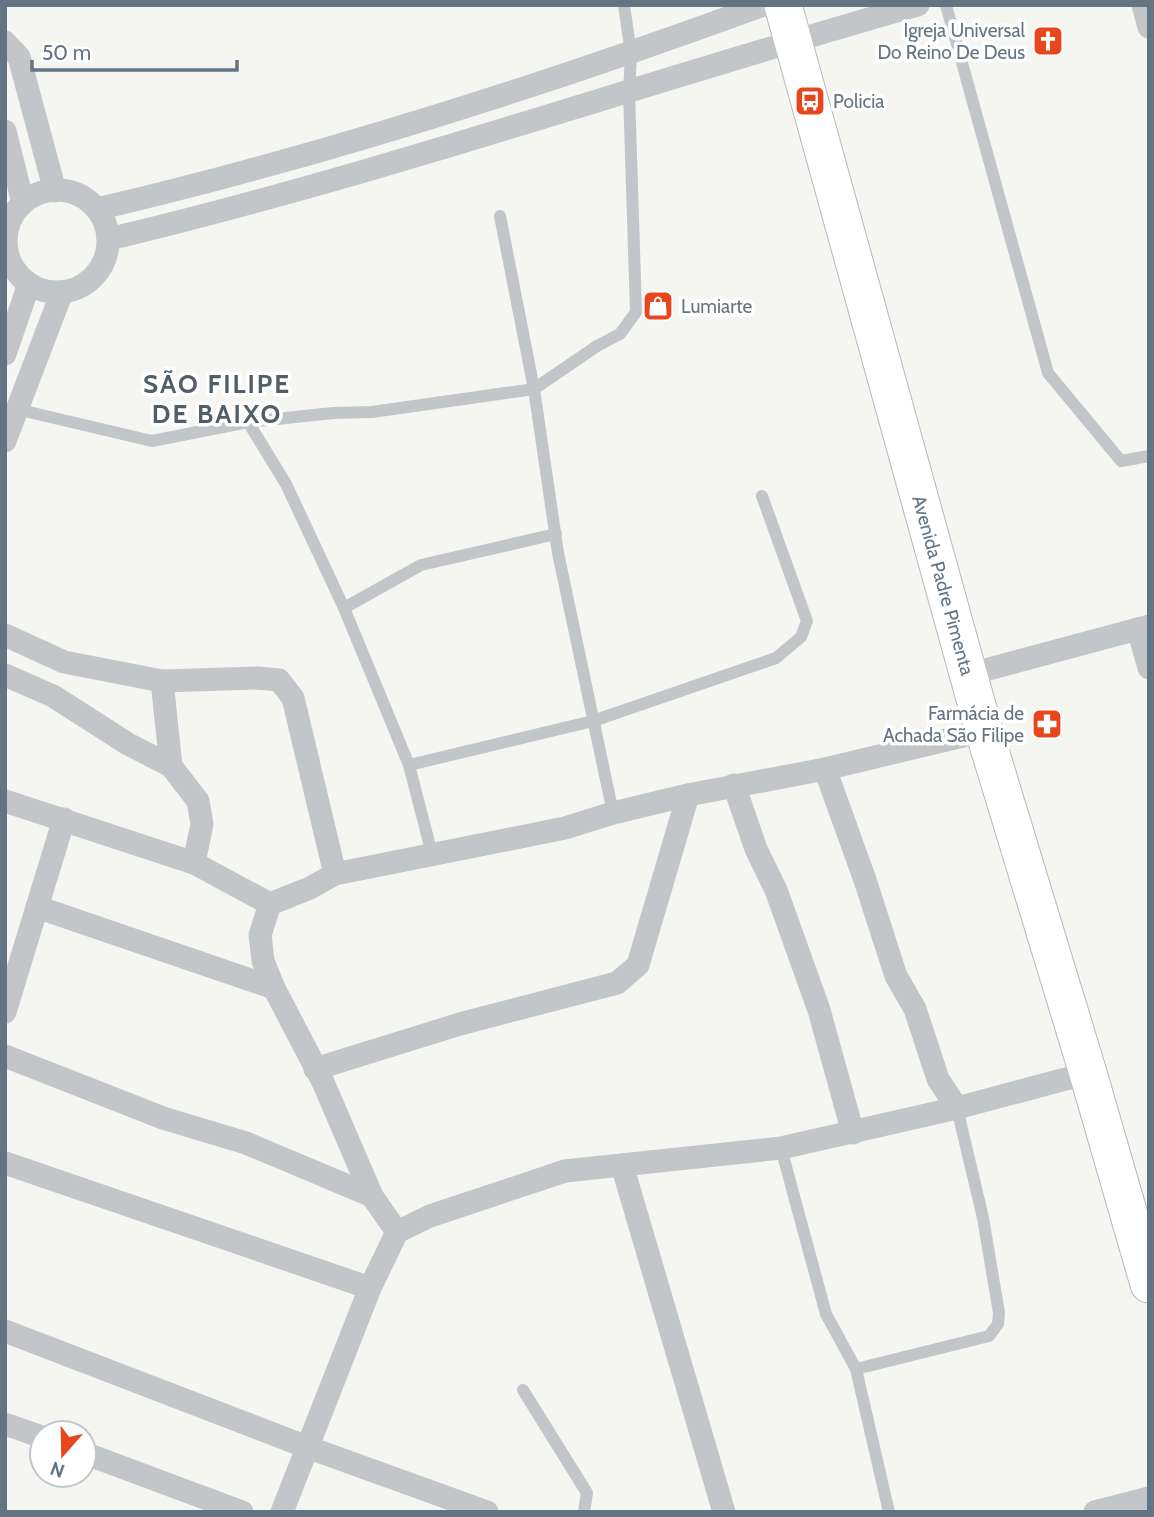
<svg xmlns="http://www.w3.org/2000/svg" width="1154" height="1517" font-family="Cabin,sans-serif">
  <style>
    .lines { fill: none; stroke-linecap: round; stroke-linejoin: round }
    .primary-casing { stroke: #b5b9bd; stroke-width: 39 }
    .lane { stroke: #c2c6c9; stroke-width: 12 }
    .street { stroke: #c2c6c9; stroke-width: 23 }
    .primary { stroke: #fff; stroke-width: 37 }
    .labels { text-anchor: middle; dominant-baseline: central; stroke-width: 7; stroke-linejoin: round; paint-order: stroke }
    .poi-label { font-size: 19px; fill: #637583; stroke: #fff; text-anchor: end }
    .street-label { font-size: 19px; fill: #637583; stroke: #fff }
    .district-label { font-size: 26px; font-weight: bold; letter-spacing: 2px; fill: #515e68; stroke: #fff }
  </style>
  <rect width="100%" height="100%" fill="#f5f5f1"/>
  <g class="lines">
    <g class="primary-casing">
      <g id="primary">
        <path id="s1" d="M783 5 984 731 1088 1073 1149 1284"/>
      </g>
    </g>
    <g class="lane">
      <path d="M946 5 1048 373 1121 461 1149 456"/>
      <path d="M16 409 152 441 248 422 333 413 372 412 534 389 500 216"/>
      <path d="M248 422 286 484 344 608 409 765 432 854"/>
      <path d="M344 608 421 565 556 534"/>
      <path d="M409 765 593 721 776 658 801 637 807 621 762 496"/>
      <path d="M613 813 558 553 534 389 597 346 620 334 636 312 629 92 631 54 624 5"/>
      <path d="M781 1148 826 1314 856 1369"/>
      <path d="M523 1390 587 1493 584 1512"/>
      <path d="M889 1512 856 1369 989 1336 998 1324 999 1313 983 1218 957 1108"/>
    </g>
    <g class="street">
      <path d="M1143 5 1149 27"/>
      <path d="M5 42 19 57 55 191"/>
      <path d="M5 131 23 203"/>
      <circle cx="57" cy="241" r="51"/>
      <path d="M97 209C323 156 545 85 763 5"/>
      <path d="M109 239C382 174 648 81 918 5"/>
      <path d="M5 354 29 284"/>
      <path d="M5 441 62 292"/>
      <path d="M1138 629 1149 668"/>
      <path d="M5 635 64 662 162 681 258 678 279 680 293 698 335 874"/>
      <path d="M970 674 1149 626"/>
      <path d="M5 675 53 696 128 744 171 766 198 801 202 824 194 863"/>
      <path d="M162 681 171 766"/>
      <path d="M825 769 865 880 896 976 915 1009 938 1079 957 1108"/>
      <path d="M734 785 756 849 776 890 819 1010 853 1133"/>
      <path d="M5 801 194 863 270 904"/>
      <path d="M37 907 274 988"/>
      <path d="M5 1012 64 819"/>
      <path d="M5 1056 163 1118 246 1143 372 1196"/>
      <path d="M315 1069 460 1024 617 983 638 965 688 795"/>
      <path d="M5 1163 370 1288"/>
      <path d="M622 1165 724 1512"/>
      <path d="M397 1232 372 1196 323 1082 274 988 263 961 260 935 270 904 310 888 335 874 565 828 613 813 688 795 825 769 984 731"/>
      <path d="M5 1331 307 1447 487 1512"/>
      <path d="M5 1424 42 1437"/>
      <path d="M84 1453 242 1512"/>
      <path d="M282 1512 370 1288 397 1232 430 1216 565 1171 781 1148 957 1108 1088 1073"/>
      <path d="M1095 1512 1149 1498"/>
    </g>
    <use href="#primary" class="primary"/>
  </g>
  <defs>
    <g id="church-square" transform="scale(1.575)"><rect x="-9" y="-9" width="18" height="18" rx="4" fill="#e8471e" stroke="#fff"/><path d="M-1.2-6h2.4v3.5h3.3v2.4h-3.3V6h-2.4V-.1h-3.3v-2.4h3.3Z" fill="#fff"/></g>
    <g id="bus-square" transform="scale(1.575)"><rect x="-9" y="-9" width="18" height="18" rx="4" fill="#e8471e" stroke="#fff"/><path d="M-5-6H5V4H4V6H2V4H-2V6H-4V4H-5ZM-3.5-4V0h7V-4ZM-3.5 1.2v1.5H-2V1.2ZM2 1.2v1.5H3.5V1.2Z" fill="#fff"/></g>
    <g id="shop-square" transform="scale(1.575)"><rect x="-9" y="-9" width="18" height="18" rx="4" fill="#e8471e" stroke="#fff"/><path d="M-5-2.5h2.3a2.7 3.5 0 0 1 5.4 0H5L5.5 6h-11ZM-1.5-2.5h3a1.5 2.3 0 0 0-3 0Z" fill="#fff"/></g>
    <g id="pharmacy-square" transform="scale(1.575)"><rect x="-9" y="-9" width="18" height="18" rx="4" fill="#e8471e" stroke="#fff"/><path d="M-2-6h4v4h4v4h-4v4h-4v-4h-4v-4h4Z" fill="#fff"/></g>
  </defs>
  <g fill-rule="evenodd">
    <use href="#church-square" x="1048" y="41"/>
    <use href="#bus-square" x="810" y="101"/>
    <use href="#shop-square" x="658" y="306"/>
    <use href="#pharmacy-square" x="1047" y="724"/>
  </g>
  <g class="labels">
    <g class="poi-label">
      <text x="1025" y="30">Igreja Universal<tspan x="1025" dy="22">Do Reino De Deus</tspan></text>
      <text x="833" y="101" text-anchor="start">Policia</text>
      <text x="681" y="306" text-anchor="start">Lumiarte</text>
      <text x="1024" y="713">Farmácia de<tspan x="1024" dy="22">Achada São Filipe</tspan></text>
    </g>
    <g class="street-label">
      <text stroke="none"><textPath href="#s1" startOffset="602">Avenida Padre Pimenta</textPath></text>
    </g>
    <g class="district-label">
      <text x="217" y="384">SÃO FILIPE<tspan x="217" dy="30">DE BAIXO</tspan></text>
    </g>
  </g>
  <rect width="1154" height="1517" fill="none" stroke="#637583" stroke-width="14"/>
  <g transform="translate(63 1454) rotate(200)"><circle r="33" fill="#ffffff" stroke="#c1c8cd" stroke-width="2"/>
  <path d="M0-5L12 26L0 18L-12 26Z" fill="#e8471e"/>
  <text y="-10" font-size="19" font-weight="bold" text-anchor="middle" fill="#637583">N</text>
  </g>
  <path d="M32 60v10h205v-10" fill="none" stroke="#637583" stroke-width="3.5"/>
  <text x="42" y="60" font-size="21" fill="#637583" stroke="#ffffff" stroke-width="5" paint-order="stroke">50 m</text>
</svg>
